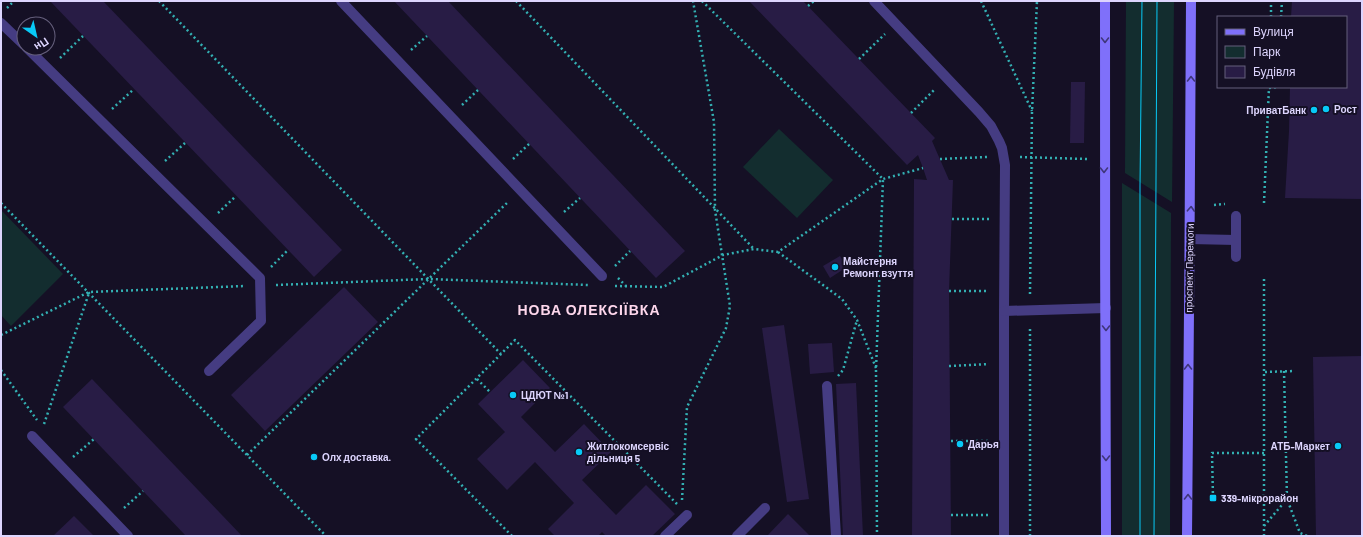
<svg xmlns="http://www.w3.org/2000/svg" width="1363" height="537" font-family="Barlow,sans-serif">
  <style>
    .green { fill: #132d2f }
    .building { fill: #281c45 }
    .lines { fill: none; stroke-linecap: round; stroke-linejoin: round }
    .path { stroke: #33b0b3; stroke-width: 2.5; stroke-dasharray: 2 3; stroke-linecap: butt }
    .service { stroke: #453c82; stroke-width: 10 }
    .secondary { stroke: #7f70fa; stroke-width: 10 }
    .tram { stroke: #08caf7; stroke-width: 1 }
    .oneway { stroke: #3f367a }
    .poi-dot { fill: #08caf7; stroke: #151025; stroke-width: 1.5 }
    .labels { text-anchor: middle; dominant-baseline: central; stroke-width: 4; stroke-linejoin: round; paint-order: stroke }
    .poi-label { font-size: 10px; font-weight: bold; fill: #ddd5fe; stroke: #151025; text-anchor: start }
    .street-label { font-size: 10px; fill: #ddd5fe; stroke: #151025 }
    .district-label { font-size: 14px; font-weight: bold; letter-spacing: 1px; fill: #fed7ec; stroke: #151025 }
  </style>
  <rect width="100%" height="100%" fill="#151025"/>
  <g class="green">
    <path d="M1126 1H1174L1172 202 1125 173Z"/>
    <path d="M779 129 833 180 797 218 743 167Z"/>
    <path d="M1122 183 1171 213 1170 536H1122Z"/>
    <path d="M1 210 63 274 11 326 1 315Z"/>
  </g>
  <g class="building">
    <path d="M50 1H103L342 250 314 277Z"/>
    <path d="M394 1H448L685 251 656 278Z"/>
    <path d="M749 1H803L935 138 932 141 949 180H953L949 291 951 536H912L914 179 927 180 923 168 918 155 907 165Z"/>
    <path d="M1292 1H1362V199L1285 198 1289 131 1290 87H1346V17H1291Z"/>
    <path d="M1071 82H1085L1084 143H1070Z"/>
    <path d="M840 256 847 267 830 278 823 266Z"/>
    <path d="M344 287 378 322 265 431 231 395Z"/>
    <path d="M784 325 809 499 787 502 762 328Z"/>
    <path d="M832 343 834 372 810 374 808 344Z"/>
    <path d="M1362 356V536H1316L1313 357Z"/>
    <path d="M523 360 550 388 521 417 555 452 584 424 611 452 582 480 616 515 646 485 675 514 652 536H606L602 532 598 536H555L548 529 574 503 535 462 507 490 477 459 505 432 478 404Z"/>
    <path d="M92 379 242 536H186L63 407Z"/>
    <path d="M856 383 863 536H843L836 384Z"/>
    <path d="M788 514 810 536H767Z"/>
    <path d="M74 516 93 535 92 536H53Z"/>
  </g>
  <g class="lines">
    <g class="path">
      <path d="M159 1 501 354"/>
      <path d="M516 1 754 249"/>
      <path d="M702 1 883 179 876 370 877 536"/>
      <path d="M981 1 1032 111"/>
      <path d="M808 6 814 1"/>
      <path d="M7 8 14 1"/>
      <path d="M1271 17V1"/>
      <path d="M1281 17 1282 1"/>
      <path d="M411 50 427 36"/>
      <path d="M60 58 83 36"/>
      <path d="M859 59 885 34"/>
      <path d="M1269 88 1278 87"/>
      <path d="M462 105 478 90"/>
      <path d="M112 109 134 89"/>
      <path d="M911 113 935 89"/>
      <path d="M1020 157 1087 159"/>
      <path d="M513 159 529 144"/>
      <path d="M940 159 987 157"/>
      <path d="M165 161 185 143"/>
      <path d="M1 203 326 536"/>
      <path d="M1264 203 1269 87"/>
      <path d="M1214 205 1225 204"/>
      <path d="M564 212 580 198"/>
      <path d="M218 213 236 196"/>
      <path d="M952 219H989"/>
      <path d="M778 252 842 299 857 320 876 368"/>
      <path d="M615 266 630 251"/>
      <path d="M271 267 288 250"/>
      <path d="M618 278 626 286"/>
      <path d="M276 285 428 279 588 285"/>
      <path d="M615 286 663 287 723 255 754 249 778 252 883 179 923 168"/>
      <path d="M949 291H988"/>
      <path d="M1030 294 1032 112 1037 1"/>
      <path d="M1 335 89 292 245 286"/>
      <path d="M949 366 989 364"/>
      <path d="M1 370 37 420"/>
      <path d="M1284 371 1287 499 1300 533 1307 536"/>
      <path d="M1265 372 1295 371"/>
      <path d="M838 376 843 370 857 320"/>
      <path d="M477 379 490 392"/>
      <path d="M44 424 89 293"/>
      <path d="M951 441H988"/>
      <path d="M247 455 509 201"/>
      <path d="M73 457 94 439"/>
      <path d="M1213 498 1212 453H1264"/>
      <path d="M682 500 687 407 726 328 730 306 715 210 714 122 693 1"/>
      <path d="M124 508 143 491"/>
      <path d="M951 515H988"/>
      <path d="M1264 526 1287 499"/>
      <path d="M512 536 416 439 515 340 677 504"/>
      <path d="M1030 536V327"/>
      <path d="M1264 536V276"/>
    </g>
    <g class="service">
      <path d="M341 1 602 276"/>
      <path d="M874 1 979 112 991 126 999 141 1002 148 1005 165 1004 311V536"/>
      <path d="M1 23 24 45"/>
      <path d="M27 48 260 278 261 321 209 371"/>
      <path d="M1190 239 1236 240"/>
      <path d="M1236 257V216"/>
      <path d="M1004 311 1106 308"/>
      <path d="M827 386 836 536"/>
      <path d="M32 436 128 536"/>
      <path d="M665 536 687 515"/>
      <path d="M737 536 765 508"/>
    </g>
    <g class="secondary">
      <path d="M1105 1C1104 179 1106 358 1106 536"/>
      <path d="M1187 536C1188 358 1191 179 1191 1"/>
    </g>
    <g class="tram">
      <path d="M1140 536V186L1142 1"/>
      <path d="M1154 536 1157 1"/>
    </g>
  </g>
  <defs><path id="oneway-chevron" d="M-2-3.5L2.5 0L-2 3.5" fill="none" stroke-width="1.6" stroke-linecap="round" stroke-linejoin="round"/></defs>
  <g class="oneway">
    <use href="#oneway-chevron" transform="translate(1105 40) rotate(90)"/>
    <use href="#oneway-chevron" transform="translate(1191 79) rotate(-90)"/>
    <use href="#oneway-chevron" transform="translate(1104 170) rotate(90)"/>
    <use href="#oneway-chevron" transform="translate(1191 209) rotate(-87)"/>
    <use href="#oneway-chevron" transform="translate(1106 328) rotate(90)"/>
    <use href="#oneway-chevron" transform="translate(1188 367) rotate(-90)"/>
    <use href="#oneway-chevron" transform="translate(1106 458) rotate(90)"/>
    <use href="#oneway-chevron" transform="translate(1188 497) rotate(-90)"/>
  </g>
  <g class="poi-dot">
    <circle cx="1326" cy="109" r="4"/>
    <circle cx="1314" cy="110" r="4"/>
    <circle cx="835" cy="267" r="4"/>
    <circle cx="513" cy="395" r="4"/>
    <circle cx="960" cy="444" r="4"/>
    <circle cx="1338" cy="446" r="4"/>
    <circle cx="579" cy="452" r="4"/>
    <circle cx="314" cy="457" r="4"/>
    <rect x="1209" y="494" width="8" height="8" rx="2"/>
  </g>
  <g class="labels">
    <g class="poi-label">
      <text x="1334" y="109">Рост</text>
      <text x="1306" y="110" text-anchor="end">ПриватБанк</text>
      <text x="843" y="261">Майстерня<tspan x="843" dy="12">Ремонт взуття</tspan></text>
      <text x="521" y="395">ЦДЮТ №1</text>
      <text x="968" y="444">Дарья</text>
      <text x="587" y="446">Житлокомсервіс<tspan x="587" dy="12">дільниця 5</tspan></text>
      <text x="1330" y="446" text-anchor="end">АТБ-Маркет</text>
      <text x="322" y="457">Олх доставка.</text>
      <text x="1221" y="498">339-мiкрорайон</text>
    </g>
    <g class="street-label">
      <text transform="translate(1189 268) rotate(-89)">проспект Перемоги</text>
    </g>
    <g class="district-label">
      <text x="589" y="309">НОВА ОЛЕКСІЇВКА</text>
    </g>
  </g>
  <rect width="1363" height="537" fill="none" stroke="#ddd5fe" stroke-width="4"/>
  <rect x="1217" y="16" width="130" height="72" fill="#151025" stroke="#655f7c"/>
  <rect x="1225" y="29" width="20" height="6" fill="#7f70fa" stroke="#655f7c"/>
  <text x="1253" y="36" font-size="12" fill="#ddd5fe">Вулиця</text>
  <rect x="1225" y="46" width="20" height="12" fill="#132d2f" stroke="#655f7c"/>
  <text x="1253" y="56" font-size="12" fill="#ddd5fe">Парк</text>
  <rect x="1225" y="66" width="20" height="12" fill="#281c45" stroke="#655f7c"/>
  <text x="1253" y="76" font-size="12" fill="#ddd5fe">Будівля</text>
  <g transform="translate(36 36) rotate(146)"><circle r="19" fill="#151025" stroke="#655f7c"/>
  <path d="M0-3L7 15L0 10L-7 15Z" fill="#08caf7"/>
  <text y="-6" font-size="11" font-weight="bold" text-anchor="middle" fill="#ddd5fe">Пн</text>
  </g>
</svg>
